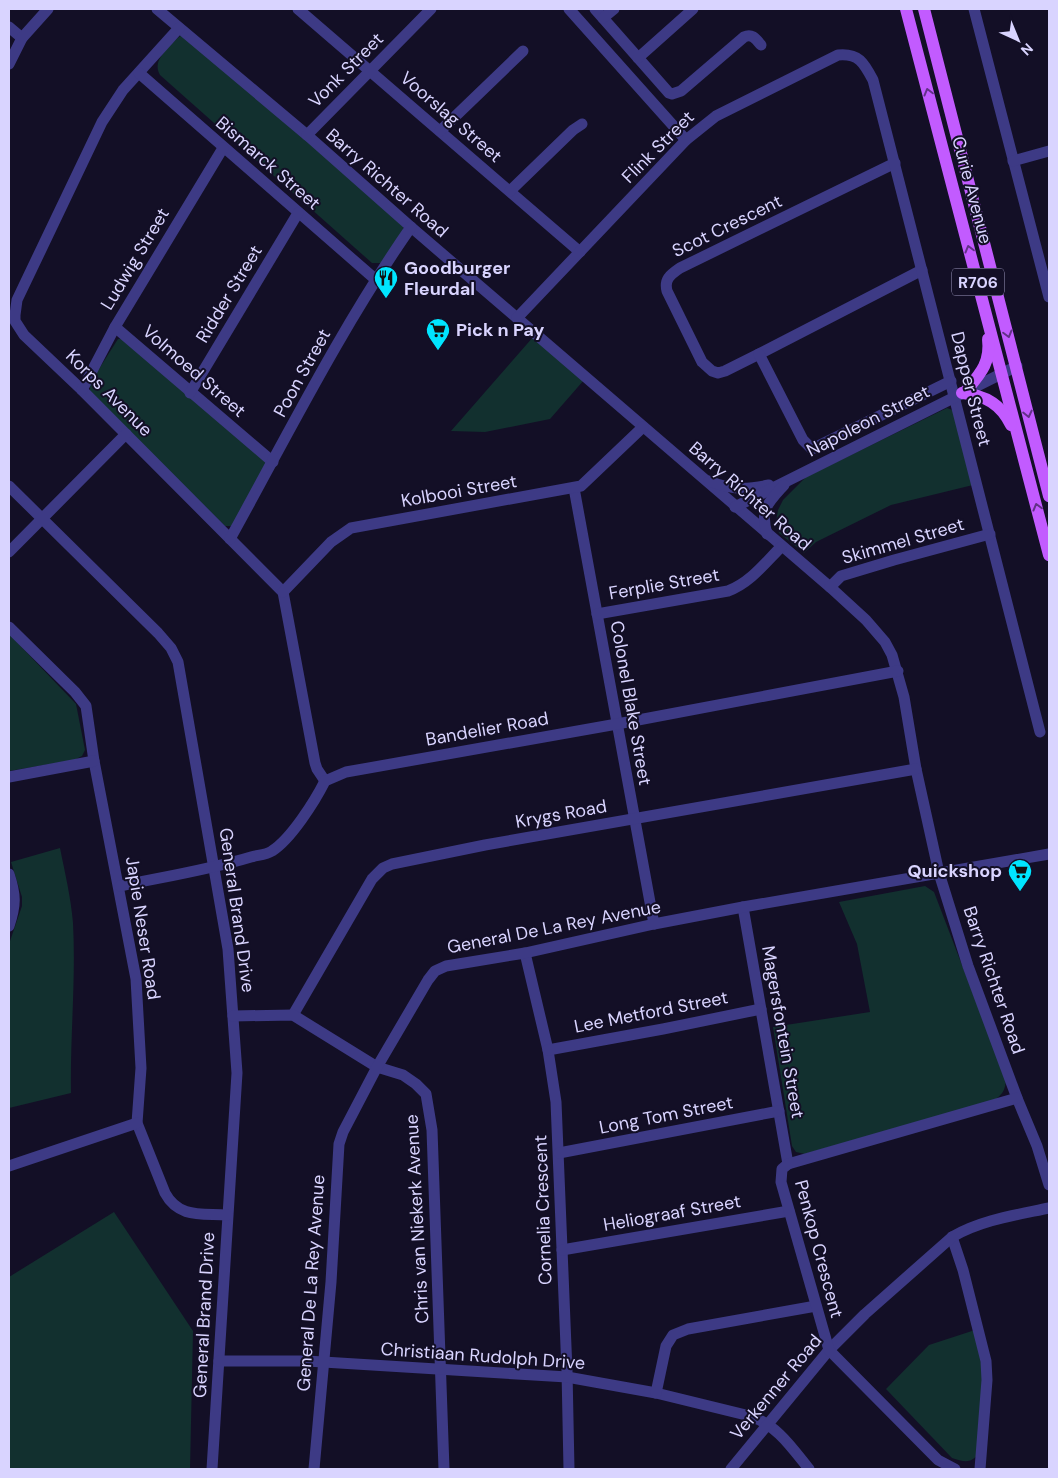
<svg xmlns="http://www.w3.org/2000/svg" width="1058" height="1478" font-family="'DM Sans',sans-serif">
  <style>
    .green { fill: #12302f }
    .lines { fill: none; stroke-linecap: round; stroke-linejoin: round }
    .minor { stroke: #3d3a85; stroke-width: 11 }
    .major { stroke: #c25bff; stroke-width: 12 }
    .oneway { stroke: #623188 }
    .labels { text-anchor: middle; dominant-baseline: central; stroke-width: 4; stroke-linejoin: round; paint-order: stroke }
    .shield { fill: #130f26; stroke: #9e99be; stroke-width: 1 }
    .shield-label { font-size: 16px; font-weight: bold; fill: #d9d4ff }
    .street-label { font-size: 18px; fill: #d9d4ff; stroke: #130f26 }
    .poi-label { font-size: 18px; font-weight: bold; fill: #d9d4ff; stroke: #130f26; text-anchor: start }
  </style>
  <rect width="100%" height="100%" fill="#130f26"/>
  <g class="green">
    <path d="M185 33 403 226V232L382 263H372L160 75C158 71 157 68 158 63 160 54 177 37 185 33Z"/>
    <path d="M534 336 584 380 550 419 485 432 451 431Z"/>
    <path d="M125 338 266 460V467L235 523 231 526H225L90 394V383L118 339Z"/>
    <path d="M947 408 955 411 973 485 891 505 816 542 804 553 779 533 776 521 778 510 783 500 806 477Z"/>
    <path d="M9 634 76 704 85 750 82 756 74 760 9 771Z"/>
    <path d="M60 848C65 873 71 898 73 923 76 980 70 1036 71 1093L9 1108V944L22 906V897L11 862Z"/>
    <path d="M925 886 934 892 1006 1080C1005 1091 1002 1095 993 1101L805 1154 796 1152 792 1146 773 1027 870 1012 857 944 839 902Z"/>
    <path d="M114 1212 193 1331 190 1469H9V1277Z"/>
    <path d="M975 1330 985 1367 979 1453C971 1464 964 1462 952 1458L886 1389 929 1345Z"/>
  </g>
  <g class="lines">
    <g class="minor">
      <path d="M157 9 307 135 411 227 830 587 866 620 885 642 892 655 904 697 916 769 939 873 968 966 1017 1098 1037 1146 1049 1185"/>
      <path d="M298 9 580 252"/>
      <path d="M569 9 686 140"/>
      <path d="M595 9 669 93 672 94 681 91 744 37C752 33 756 39 761 45"/>
      <path d="M974 9 1049 297"/>
      <path d="M603 18 614 9"/>
      <path d="M9 27 22 38"/>
      <path d="M179 28 123 90 102 122 17 300 15 315V321L24 335 82 390 283 592 315 763 317 769 325 781"/>
      <path d="M638 58 693 9"/>
      <path d="M9 64 22 38 48 9"/>
      <path d="M139 73 375 279"/>
      <path d="M440 131 523 51"/>
      <path d="M307 135 431 9"/>
      <path d="M1013 161 1049 151"/>
      <path d="M895 163 680 268C670 275 664 279 667 291L702 362 712 371 718 373 725 371 759 354 922 270"/>
      <path d="M510 191 573 130 582 124"/>
      <path d="M517 318 686 140 716 116 838 55C859 53 864 63 873 80L1040 732"/>
      <path d="M115 327 273 462"/>
      <path d="M759 354 803 440 812 449 951 381"/>
      <path d="M82 390 115 327 223 148"/>
      <path d="M190 393 298 213"/>
      <path d="M709 481C732 490 745 490 769 485"/>
      <path d="M9 486 158 633 171 648 178 662 228 949 237 1073 212 1469"/>
      <path d="M574 488 654 924"/>
      <path d="M735 507 1017 366"/>
      <path d="M767 534C760 509 767 504 784 485"/>
      <path d="M230 539C288 434 342 326 411 227"/>
      <path d="M9 552 126 434"/>
      <path d="M830 587 841 576 894 560 990 534"/>
      <path d="M283 592 331 542 351 528 581 486 643 427"/>
      <path d="M597 614 728 591C750 583 765 563 781 547"/>
      <path d="M9 627 75 692 86 706 94 761 136 979 141 1068 137 1123 165 1193C179 1219 203 1213 227 1215"/>
      <path d="M9 777 94 761"/>
      <path d="M9 874C16 895 16 905 9 926"/>
      <path d="M120 886C163 877 208 870 251 857 258 855 266 855 272 851 291 839 315 801 325 781L346 772 617 724 898 671"/>
      <path d="M743 907 788 1164"/>
      <path d="M525 953 548 1050 556 1102 567 1371 569 1469"/>
      <path d="M293 1015 372 879 383 868 392 864 485 845 916 769"/>
      <path d="M233 1016 293 1015 377 1067 403 1075 416 1084 426 1094 432 1130 444 1469"/>
      <path d="M548 1050 663 1029 761 1009"/>
      <path d="M559 1153 779 1111"/>
      <path d="M9 1166 137 1123"/>
      <path d="M952 1237 963 1270 986 1361 987 1380 980 1469"/>
      <path d="M562 1250 789 1211"/>
      <path d="M219 1361H307L567 1377 656 1393 750 1416C777 1425 792 1448 809 1469"/>
      <path d="M656 1393 666 1346 673 1335 688 1329 816 1306"/>
      <path d="M314 1469 331 1282 339 1144 343 1132 377 1067 428 980 435 971 446 966 525 953 654 924 743 907 1049 854"/>
      <path d="M731 1469 829 1350 865 1314 952 1237C981 1220 1016 1215 1049 1208"/>
      <path d="M955 1469 938 1460 829 1350 781 1182 782 1169 788 1164 1017 1098"/>
    </g>
    <g class="major">
      <path d="M906 9 1049 555"/>
      <path d="M924 9 1049 496"/>
      <path d="M965 392C980 374 991 363 988 339"/>
      <path d="M962 393C985 395 1001 404 1011 425"/>
    </g>
  </g>
  <defs><path id="oneway-chevron" d="M-2-3.5L2.5 0L-2 3.5" fill="none" stroke-width="1.6" stroke-linecap="round" stroke-linejoin="round" transform="scale(1.25)"/></defs>
  <g class="oneway">
    <use href="#oneway-chevron" transform="translate(928 92) rotate(-105)"/>
    <use href="#oneway-chevron" transform="translate(969 249) rotate(-105)"/>
    <use href="#oneway-chevron" transform="translate(1008 334) rotate(75)"/>
    <use href="#oneway-chevron" transform="translate(1028 414) rotate(77)"/>
    <use href="#oneway-chevron" transform="translate(1037 507) rotate(-105)"/>
  </g>
  <defs>
    <g id="restaurant-pin" transform="scale(1.25)"><path d="M0 17L-7.5 6A9.5 9.5 0 1 1 7.5 6Z" fill="#00e5ff" stroke="#130f26"/><path d="M-5-6h1v4h1v-4h1v4h1v-4h1v5L-1.5 .5V6h-2V.5L-5-1ZM5-6V6H3V1.5H1.5Q1.5-4 5-6Z" fill="#111"/></g>
    <g id="supermarket-pin" transform="scale(1.25)"><path d="M0 17L-7.5 6A9.5 9.5 0 1 1 7.5 6Z" fill="#00e5ff" stroke="#130f26"/><path d="M-6-5.5h2.5l.6 2H6L4.5 2H-2.5L-4.4-4H-6ZM-1.5 3.2a1.3 1.3 0 1 0 .1 0ZM3 3.2a1.3 1.3 0 1 0 .1 0Z" fill="#111"/></g>
  </defs>
  <g fill-rule="evenodd">
    <use href="#restaurant-pin" x="386" y="278"/>
    <use href="#supermarket-pin" x="438" y="330"/>
    <use href="#supermarket-pin" x="1020" y="871"/>
  </g>
  <g class="labels">
    <rect class="shield" x="952" y="268.5" width="52" height="27" rx="4"/>
    <g class="shield-label">
      <text x="978" y="282">R706</text>
    </g>
    <g class="street-label">
      <text transform="translate(346 70) rotate(-45)">Vonk Street</text>
      <text transform="translate(451 117) rotate(41)">Voorslag Street</text>
      <text transform="translate(658 147) rotate(-45)">Flink Street</text>
      <text transform="translate(268 163) rotate(41)">Bismarck Street</text>
      <text transform="translate(387 183) rotate(41)">Barry Richter Road</text>
      <text transform="translate(972 190) rotate(75)">Curie Avenue</text>
      <text transform="translate(727 226) rotate(-26)">Scot Crescent</text>
      <text transform="translate(135 259) rotate(-59)">Ludwig Street</text>
      <text transform="translate(229 294) rotate(-59)">Ridder Street</text>
      <text transform="translate(194 371) rotate(41)">Volmoed Street</text>
      <text transform="translate(302 373) rotate(-61)">Poon Street</text>
      <text transform="translate(971 389) rotate(76)">Dapper Street</text>
      <text transform="translate(109 393) rotate(45)">Korps Avenue</text>
      <text transform="translate(868 421) rotate(-27)">Napoleon Street</text>
      <text transform="translate(459 491) rotate(-10)">Kolbooi Street</text>
      <text transform="translate(750 496) rotate(41)">Barry Richter Road</text>
      <text transform="translate(903 541) rotate(-16)">Skimmel Street</text>
      <text transform="translate(664 584) rotate(-10)">Ferplie Street</text>
      <text transform="translate(631 703) rotate(80)">Colonel Blake Street</text>
      <text transform="translate(487 729) rotate(-10)">Bandelier Road</text>
      <text transform="translate(561 814) rotate(-10)">Krygs Road</text>
      <text transform="translate(237 910) rotate(82)">General Brand Drive</text>
      <text transform="translate(554 927) rotate(-11)">General De La Rey Avenue</text>
      <text transform="translate(143 928) rotate(81)">Japie Neser Road</text>
      <text transform="translate(994 980) rotate(71)">Barry Richter Road</text>
      <text transform="translate(651 1012) rotate(-11)">Lee Metford Street</text>
      <text transform="translate(783 1032) rotate(80)">Magersfontein Street</text>
      <text transform="translate(666 1115) rotate(-11)">Long Tom Street</text>
      <text transform="translate(543 1210) rotate(-92)">Cornelia Crescent</text>
      <text transform="translate(672 1213) rotate(-10)">Heliograaf Street</text>
      <text transform="translate(417 1219) rotate(-93)">Chris van Niekerk Avenue</text>
      <text transform="translate(819 1249) rotate(75)">Penkop Crescent</text>
      <text transform="translate(311 1283) rotate(-86)">General De La Rey Avenue</text>
      <text transform="translate(204 1315) rotate(-87)">General Brand Drive</text>
      <text transform="translate(483 1356) rotate(4)">Christiaan Rudolph Drive</text>
      <text transform="translate(776 1387) rotate(-50)">Verkenner Road</text>
    </g>
    <g class="poi-label">
      <text x="404" y="268">Goodburger<tspan x="404" dy="21">Fleurdal</tspan></text>
      <text x="456" y="330">Pick n Pay</text>
      <text x="1002" y="871" text-anchor="end">Quickshop</text>
    </g>
  </g>
  <rect width="1058" height="1478" fill="none" stroke="#d9d4ff" stroke-width="20"/>
  <g transform="translate(1018 40) rotate(136)" stroke="#130f26" stroke-width="4" paint-order="stroke">
  <path d="M0-4L9 19L0 12L-9 19Z" fill="#d9d4ff"/>
  <text y="-8" font-size="14" font-weight="bold" text-anchor="middle" fill="#d9d4ff">N</text>
  </g>
</svg>
